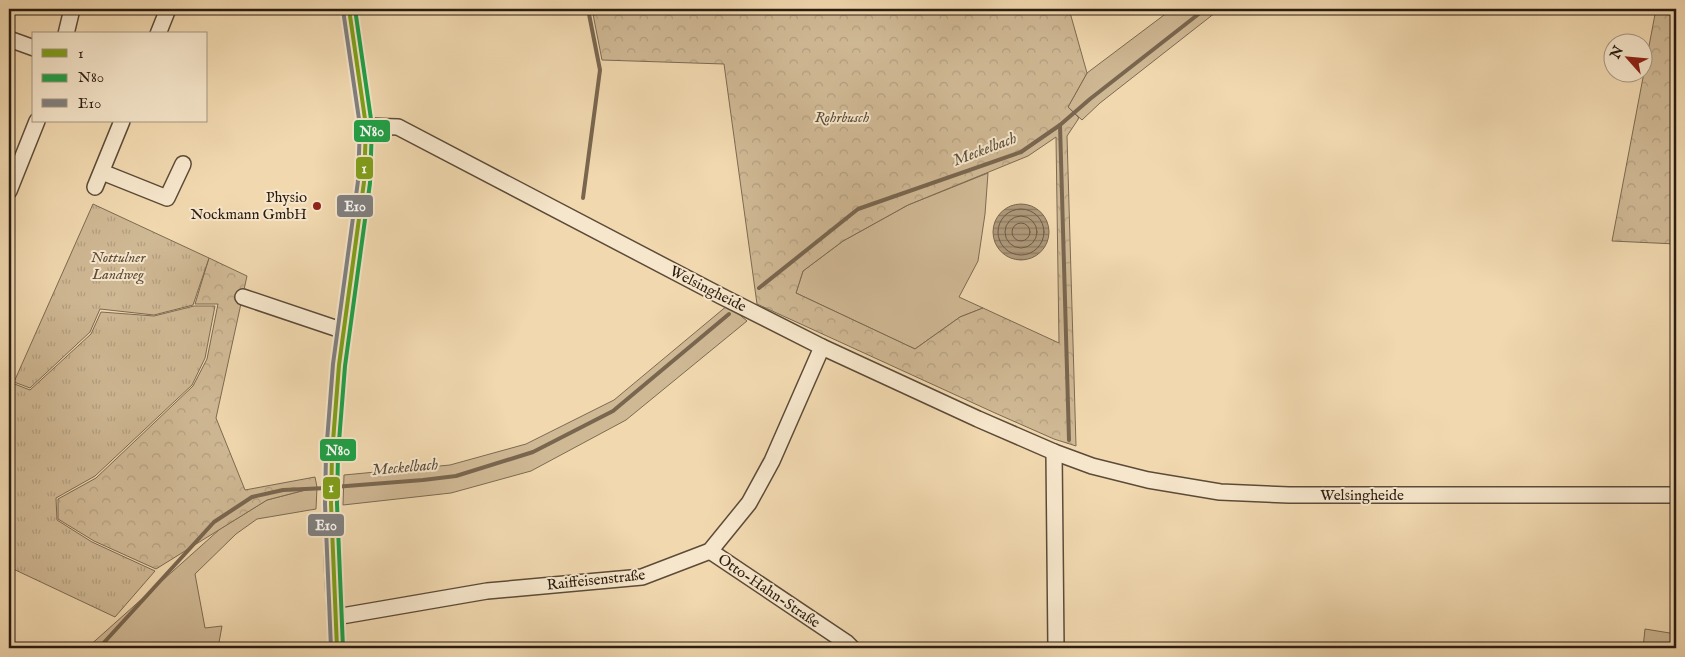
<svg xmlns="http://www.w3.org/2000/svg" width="1685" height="657" font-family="'IM FELL English',serif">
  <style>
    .green { fill: #cfb894; stroke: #7c6a52 }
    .forest { fill: url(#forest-crowns); stroke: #7c6a52; fill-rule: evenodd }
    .park { fill: url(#park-tufts); stroke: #7c6a52 }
    .water { fill: url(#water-rules); stroke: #79664f }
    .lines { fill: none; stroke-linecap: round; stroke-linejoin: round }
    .shore { stroke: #6c5a45; stroke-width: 1 }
    .stream { stroke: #79664f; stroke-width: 4 }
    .minor-casing { stroke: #5c4b38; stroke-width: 18 }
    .minor { stroke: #f6e6cb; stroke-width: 15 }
    .bus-1-casing { stroke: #f6e6cb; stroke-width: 8 }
    .bus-2-casing { stroke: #f6e6cb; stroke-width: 8 }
    .bus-3-casing { stroke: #f6e6cb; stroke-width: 8 }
    .bus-1 { stroke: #7f9f19; stroke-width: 4 }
    .bus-2 { stroke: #1ea146; stroke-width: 4 }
    .bus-3 { stroke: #808080; stroke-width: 4 }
    .poi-dot { fill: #8f2418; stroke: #f6e6cb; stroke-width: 2 }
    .labels { text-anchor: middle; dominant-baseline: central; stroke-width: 4; stroke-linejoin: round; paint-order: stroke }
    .park-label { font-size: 15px; font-style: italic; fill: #5c4b38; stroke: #f6e6cb }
    .poi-label { font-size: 15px; fill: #2a1c11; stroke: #f6e6cb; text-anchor: end }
    .street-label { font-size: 15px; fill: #2a1c11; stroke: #f6e6cb }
    .water-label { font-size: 16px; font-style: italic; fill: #5e4e3b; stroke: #f6e6cb }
    .line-badge { stroke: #f6e6cb; stroke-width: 2 }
    .badge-label { font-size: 14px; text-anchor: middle; font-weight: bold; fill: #fff }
  </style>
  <defs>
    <pattern id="forest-crowns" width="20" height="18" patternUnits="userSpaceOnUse" patternTransform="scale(1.25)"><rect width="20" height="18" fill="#cfb894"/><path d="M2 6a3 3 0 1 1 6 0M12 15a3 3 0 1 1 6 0" fill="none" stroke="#b29e7f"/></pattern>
    <pattern id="park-tufts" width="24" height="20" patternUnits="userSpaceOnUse" patternTransform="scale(1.25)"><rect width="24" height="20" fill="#cfb894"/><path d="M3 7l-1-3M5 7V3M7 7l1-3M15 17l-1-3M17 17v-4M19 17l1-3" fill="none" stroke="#b29e7f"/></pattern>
    <pattern id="water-rules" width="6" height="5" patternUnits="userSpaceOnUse" patternTransform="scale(1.25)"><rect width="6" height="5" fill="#ad9879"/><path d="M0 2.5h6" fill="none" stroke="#8d7b62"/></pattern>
  </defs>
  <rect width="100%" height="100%" fill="#f1d8af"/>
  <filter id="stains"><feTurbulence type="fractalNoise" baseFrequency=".004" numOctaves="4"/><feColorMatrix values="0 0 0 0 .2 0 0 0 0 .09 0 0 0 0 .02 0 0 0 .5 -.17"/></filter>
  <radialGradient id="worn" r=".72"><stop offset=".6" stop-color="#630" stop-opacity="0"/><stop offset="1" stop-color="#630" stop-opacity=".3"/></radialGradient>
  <g class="green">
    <path d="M1172 9H1220L1100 103 1082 120 1068 107 1087 73Z"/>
    <path d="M988 173 985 214 978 261 959 297 983 308 960 317 915 349 796 293 803 271 843 241 908 205Z"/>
    <path d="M728 305 747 321 626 420 531 471 451 493 343 505 344 475 450 465 526 444 614 400Z"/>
    <path d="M317 487 316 509 257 519 236 534 195 574 205 628 222 626 218 648H87L220 529 267 500Z"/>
    <path d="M1645 629 1676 634V648H1643Z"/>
  </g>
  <g class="forest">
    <path d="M592 9H1069L1087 73 1068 107 1079 118 1067 136 1076 446 1054 439 995 413 757 304 724 64 602 60ZM1056 137 1059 343 983 308 960 317 915 349 796 293 803 271 843 241 908 205 1028 156Z"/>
    <path d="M1656 9H1676V244L1612 241Z"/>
    <path d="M209 258 247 276 216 418 245 490 315 477 317 487 267 500 156 569 94 541 58 519V499L96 478 193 386 207 359 218 304H195Z"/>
  </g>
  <g class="park">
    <path d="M93 204 209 258 193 305 154 315 100 309 90 332 30 388 14 382Z"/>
    <path d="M194 306H215L205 358 192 385 95 476 56 498 57 520 92 542 155 571 115 617 9 567V390L12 383 30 390 91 334 101 312 154 316Z"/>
  </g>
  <circle class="water" cx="1021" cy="232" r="28"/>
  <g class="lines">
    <g class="shore">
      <circle cx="1021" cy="232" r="23"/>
      <circle cx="1021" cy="232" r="16"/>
      <circle cx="1021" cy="232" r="9"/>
    </g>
    <g class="stream">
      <path d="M1060 125 1069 440"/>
      <path d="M583 198 600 70 588 9"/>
      <path d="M759 288 858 209 1021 152 1060 125 1090 99 1205 9"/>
      <path d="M334 487 423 480 456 476 533 452 613 411 729 314"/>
      <path d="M99 648 214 522 252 497 283 490 327 488"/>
    </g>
    <g class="minor-casing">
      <g id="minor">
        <path d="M66 34 72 9"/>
        <path d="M158 34 168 9"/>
        <path d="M9 39 34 48"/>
        <path d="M366 126 398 127 721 296 822 347 978 419 1054 452 1092 466 1148 480 1220 492 1289 495H1676"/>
        <path d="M102 172 167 198 183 164"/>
        <path d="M95 187 122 121"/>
        <path d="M9 191 37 121"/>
        <path d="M243 297 344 331"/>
        <path d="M1054 452 1056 648"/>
        <path d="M710 551 847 643 852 648"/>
        <path d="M336 617 487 591 642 577 710 551 749 503 772 461 822 347"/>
        <path d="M337 648 333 575 331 504 332 454 339 365 364 182 366 126 349 9"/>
      </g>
    </g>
    <use href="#minor" class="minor"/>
    <g class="bus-1-casing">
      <path id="bus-1" d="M337 648 331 504 332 454 339 365 364 182 366 126 349 9"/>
    </g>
    <g class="bus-2-casing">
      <path id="bus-2" d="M343 648 337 504 338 454 345 366 370 183 372 126 355 9"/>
    </g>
    <g class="bus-3-casing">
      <path id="bus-3" d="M331 648 325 504 326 454 333 364 358 181 360 126 343 10"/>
    </g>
    <use href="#bus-1" class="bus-1"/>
    <use href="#bus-2" class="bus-2"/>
    <use href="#bus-3" class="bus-3"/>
  </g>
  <circle class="poi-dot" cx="317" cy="206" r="5"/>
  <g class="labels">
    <g class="park-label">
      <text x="842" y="117">Rohrbusch</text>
      <text x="118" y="257">Nottulner<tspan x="118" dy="17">Landweg</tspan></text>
    </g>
    <g class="poi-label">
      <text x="307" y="197">Physio<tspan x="307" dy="17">Nockmann GmbH</tspan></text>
    </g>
    <g class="street-label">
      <text transform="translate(708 289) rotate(27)">Welsingheide</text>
      <text x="1362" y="495">Welsingheide</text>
      <text transform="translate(596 580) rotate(-6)">Raiffeisenstraße</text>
      <text transform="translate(769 591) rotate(34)">Otto-Hahn-Straße</text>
    </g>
    <g class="water-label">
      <text transform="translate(985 150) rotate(-21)">Meckelbach</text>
      <text transform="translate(405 468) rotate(-5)">Meckelbach</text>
    </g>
  </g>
  <g class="line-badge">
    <rect x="353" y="119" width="38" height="24" rx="5" fill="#1ea146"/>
    <rect x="355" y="156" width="19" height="24" rx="5" fill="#7f9f19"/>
    <rect x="336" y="194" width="38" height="24" rx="5" fill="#808080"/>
    <rect x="319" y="438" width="38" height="24" rx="5" fill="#1ea146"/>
    <rect x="322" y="476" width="19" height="24" rx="5" fill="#7f9f19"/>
    <rect x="307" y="513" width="38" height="24" rx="5" fill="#808080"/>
  </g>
  <g class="badge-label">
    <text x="372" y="136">N80</text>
    <text x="364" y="173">1</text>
    <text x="355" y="211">E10</text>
    <text x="338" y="455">N80</text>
    <text x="331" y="492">1</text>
    <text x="326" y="530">E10</text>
  </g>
  <rect width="1685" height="657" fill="none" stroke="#f1d8af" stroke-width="30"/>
  <rect x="10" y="10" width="1665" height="637" fill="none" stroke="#2a1c11" stroke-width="2.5"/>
  <rect x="15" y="15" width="1655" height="627" fill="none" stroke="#2a1c11"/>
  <rect x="32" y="32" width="175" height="90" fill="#f6e6cb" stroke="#a49581"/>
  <rect x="42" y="49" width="25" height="8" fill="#7f9f19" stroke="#a49581"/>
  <text x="78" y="58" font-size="15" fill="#2a1c11">1</text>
  <rect x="42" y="74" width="25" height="8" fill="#1ea146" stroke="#a49581"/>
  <text x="78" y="82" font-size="15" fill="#2a1c11">N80</text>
  <rect x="42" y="99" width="25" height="8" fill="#808080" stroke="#a49581"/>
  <text x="78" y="108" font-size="15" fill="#2a1c11">E10</text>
  <g transform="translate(1628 58) rotate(297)"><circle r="24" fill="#f6e6cb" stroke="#a49581"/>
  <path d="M0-4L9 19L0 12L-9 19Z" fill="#8f2418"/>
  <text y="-8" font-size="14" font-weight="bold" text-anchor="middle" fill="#2a1c11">N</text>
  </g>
  <rect width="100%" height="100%" filter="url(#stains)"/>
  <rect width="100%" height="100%" fill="url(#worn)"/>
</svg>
